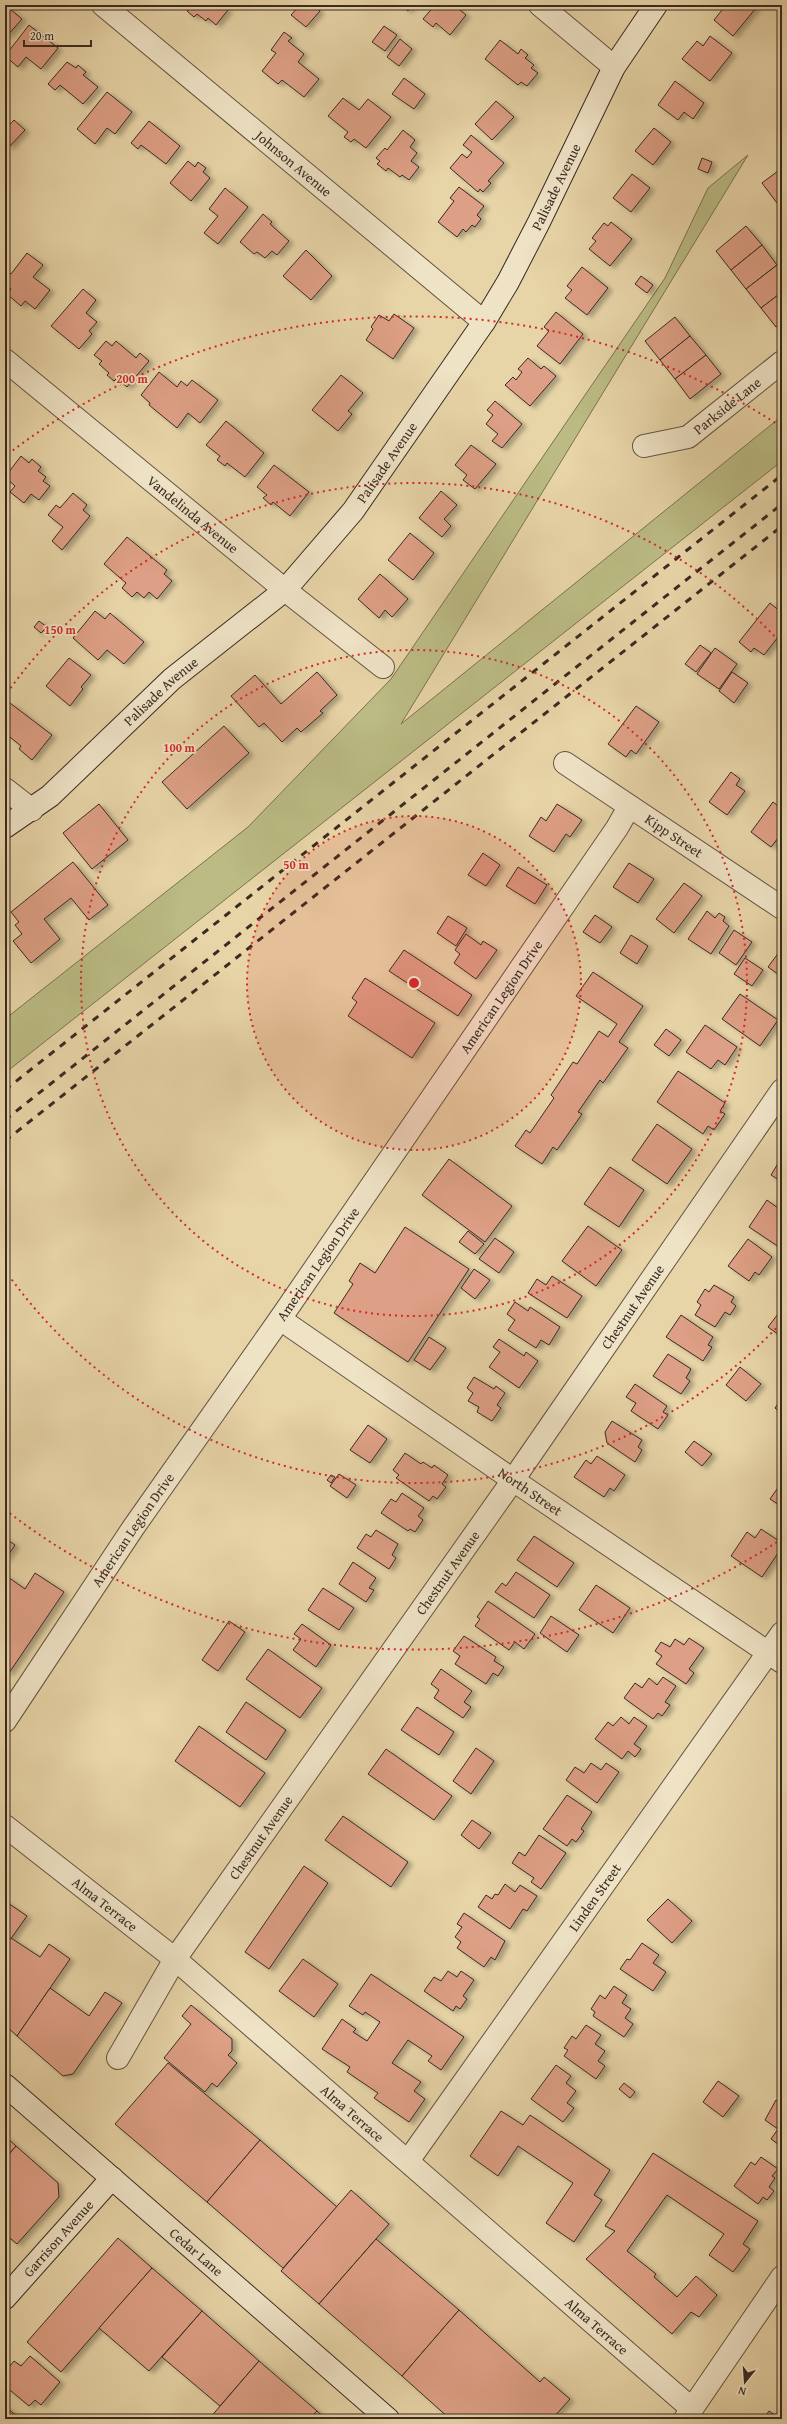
<svg xmlns="http://www.w3.org/2000/svg" width="787" height="2424" font-family="'Gentium Book Plus',serif">
  <style>
    .green { fill: #bbbb83; stroke: #7a7253 }
    .building { fill: #dd9f85; stroke: #392a23; filter: url(#shadow) }
    .lines { fill: none; stroke-linecap: round; stroke-linejoin: round }
    .street-casing { stroke: #645444; stroke-width: 24 }
    .secondary-casing { stroke: #392a23; stroke-width: 24 }
    .street { stroke: #efe3c6; stroke-width: 22 }
    .secondary { stroke: #efe3c6; stroke-width: 22 }
    .rail { stroke: #392a23; stroke-width: 3; stroke-dasharray: 7 7; stroke-linecap: butt }
    .ring { fill: none; stroke: #d62828; stroke-width: 2; stroke-dasharray: 2 4 }
    .labels { text-anchor: middle; dominant-baseline: central; stroke-width: 3.5; stroke-linejoin: round; paint-order: stroke }
    .street-label { font-size: 14px; fill: #392a23; stroke: #efe3c6 }
    .centre { fill: #d62828; stroke: #efe3c6; stroke-width: 2 }
    .ring-label { font-size: 12px; text-anchor: middle; font-weight: bold; fill: #d62828; stroke: #efe3c6; stroke-width: 3.5; stroke-linejoin: round; paint-order: stroke }
  </style>
  <defs>
    <filter id="shadow"><feDropShadow dx="4.5" dy="2.5" stdDeviation="2" flood-color="#0004"/></filter>
  </defs>
  <rect width="100%" height="100%" fill="#e7d4a7"/>
  <filter id="stains"><feTurbulence type="fractalNoise" baseFrequency=".005" numOctaves="4"/><feColorMatrix values="0 0 0 0 .2 0 0 0 0 .09 0 0 0 0 .02 0 0 0 .5 -.17"/></filter>
  <radialGradient id="worn" r=".72"><stop offset=".6" stop-color="#630" stop-opacity="0"/><stop offset="1" stop-color="#630" stop-opacity=".3"/></radialGradient>
  <path class="green" d="M748 155 401 724 782 416V461L5 1073V1019L248 827 391 679 665 278 708 188Z"/>
  <g class="building">
    <path d="M5 5 22 19 7 36 5 34Z"/>
    <path d="M185 5H221L228 10 216 25 208 18 206 21 197 14 194 17 187 11 189 8Z"/>
    <path d="M300 5H313L320 11 306 27 291 15Z"/>
    <path d="M401 5H412L408 11Z"/>
    <path d="M435 5H454L466 15 450 35 436 23 433 27 423 19Z"/>
    <path d="M726 5H753L756 8 733 36 714 20Z"/>
    <path d="M29 25 58 48 41 69 26 57 18 67 5 56Z"/>
    <path d="M384 26 397 35 385 51 372 42Z"/>
    <path d="M284 32 292 38 288 41 304 54 298 62 319 79 304 97 282 80 278 84 262 71 276 53 271 50Z"/>
    <path d="M710 36 732 53 710 81 682 59 697 41 703 46Z"/>
    <path d="M400 39 412 49 399 66 387 57Z"/>
    <path d="M500 40 518 54 521 49 528 55 525 58 534 65 531 68 538 73 527 86 521 82 518 85 485 59Z"/>
    <path d="M67 62 76 68 78 65 86 72 83 75 98 87 83 104 60 85 55 90 48 84Z"/>
    <path d="M404 78 425 94 414 109 392 94Z"/>
    <path d="M675 81 704 103 693 119 684 112 678 120 658 105Z"/>
    <path d="M107 92 132 112 115 134 107 128 95 144 77 129Z"/>
    <path d="M343 98 359 110 368 99 391 117 366 148 354 139 351 142 344 137 348 132 328 116Z"/>
    <path d="M496 101 514 117 492 140 475 124Z"/>
    <path d="M14 120 25 130 9 147 5 143V130Z"/>
    <path d="M149 121 180 146 166 164 141 145 138 149 131 143Z"/>
    <path d="M654 128 671 142 653 165 635 151Z"/>
    <path d="M403 130 415 140 410 147 417 153 411 161 419 167 409 180 402 175 400 177 388 168 386 171 377 164 380 161 376 158 385 148 387 150Z"/>
    <path d="M471 135 504 163 488 181 491 183 483 192 480 189 478 192 450 168 462 154 467 158 472 152 463 145Z"/>
    <path d="M702 158 712 162 708 173 698 169Z"/>
    <path d="M188 161 195 167 198 162 206 168 203 172 210 178 191 201 170 183Z"/>
    <path d="M782 168V199L777 203 762 183Z"/>
    <path d="M632 174 650 188 631 212 613 198Z"/>
    <path d="M459 187 484 206 477 215 481 219 475 227 472 225 466 232 463 229 457 237 438 222 454 201 450 198Z"/>
    <path d="M225 188 248 207 218 244 204 233 218 216 209 209Z"/>
    <path d="M263 214 272 222 270 224 289 241 277 255 272 251 265 258 257 252 254 254 240 242Z"/>
    <path d="M611 222 632 239 610 266 589 249 596 241 592 238 604 223 608 226Z"/>
    <path d="M746 226 762 245 731 270 716 251Z"/>
    <path d="M762 245 777 265 746 289 731 270Z"/>
    <path d="M306 250 332 276 311 300 283 276Z"/>
    <path d="M27 253 43 265 33 277 50 290 35 309 25 301 21 306 7 294 11 289 5 285V276L9 272 11 274Z"/>
    <path d="M777 265 782 271V292L761 308 746 289Z"/>
    <path d="M582 267 608 288 587 315 565 298 572 290 567 286Z"/>
    <path d="M641 276 653 285 647 293 635 284Z"/>
    <path d="M83 289 96 300 86 313 97 322 89 331 92 334 79 349 51 326Z"/>
    <path d="M782 292V323L776 327 761 308Z"/>
    <path d="M556 312 583 334 560 364 537 346 549 331 544 327Z"/>
    <path d="M394 314 414 328 393 359 366 340 373 329 371 327 379 315 389 321Z"/>
    <path d="M675 317 690 336 660 360 645 341Z"/>
    <path d="M690 336 706 355 675 379 660 360Z"/>
    <path d="M106 341 112 346 116 341 136 358 140 353 149 361 127 387 117 378 114 381 107 375 109 373 99 364 102 361 94 355Z"/>
    <path d="M706 355 721 374 690 399 675 379Z"/>
    <path d="M528 358 541 369 544 366 556 376 530 406 505 385 513 377 516 380 522 372 518 369Z"/>
    <path d="M159 372 177 387 181 381 187 386 192 380 218 400 200 423 188 413 177 428 149 405 150 403 141 395Z"/>
    <path d="M341 375 363 393 348 411 352 414 338 431 312 410Z"/>
    <path d="M495 401 522 424 502 448 492 441 498 434 486 424 493 415 487 410Z"/>
    <path d="M226 421 264 453 245 477 227 463 225 466 217 460 220 456 206 445Z"/>
    <path d="M471 445 496 464 475 489 463 480 467 475 455 465Z"/>
    <path d="M21 456 29 463 32 459 41 467 38 471 46 477 43 481 50 486 39 500 31 494 24 503 10 492 15 486 5 477Z"/>
    <path d="M274 465 309 492 290 516 273 502 271 505 263 498 267 495 257 487Z"/>
    <path d="M441 491 457 505 444 519 451 526 442 537 419 518Z"/>
    <path d="M73 493 87 505 83 510 90 516 62 550 52 541 63 527 48 515 56 505 60 508Z"/>
    <path d="M410 533 434 553 413 580 388 560Z"/>
    <path d="M127 537 167 570 164 574 172 581 157 599 149 592 144 598 137 592 132 597 122 588 126 583 104 564Z"/>
    <path d="M380 574 408 599 392 617 385 610 379 618 358 599Z"/>
    <path d="M770 603 782 613V632L764 655 754 648 751 652 739 642Z"/>
    <path d="M95 611 105 619 110 613 144 642 124 664 107 650 98 660 73 638Z"/>
    <path d="M39 621 47 627 41 633 34 627Z"/>
    <path d="M700 645 711 653 696 672 685 664Z"/>
    <path d="M715 648 737 664 719 689 697 674Z"/>
    <path d="M69 658 91 675 81 687 83 689 70 706 46 686Z"/>
    <path d="M317 672 337 695 320 711 323 713 301 732 297 728 282 742 264 723 259 727 231 696 255 675 281 704Z"/>
    <path d="M732 672 748 683 734 703 719 691Z"/>
    <path d="M10 703 52 735 32 760 19 749 21 746 5 733V709Z"/>
    <path d="M636 706 659 722 636 754 631 750 626 757 608 744Z"/>
    <path d="M224 726 249 753 187 809 162 782Z"/>
    <path d="M731 772 740 779 736 785 745 791 727 815 709 802Z"/>
    <path d="M773 802 782 809V833L771 847 751 832Z"/>
    <path d="M99 804 128 840 92 869 63 833Z"/>
    <path d="M557 804 582 820 570 837 566 834 554 852 529 836 541 817 546 821Z"/>
    <path d="M483 853 500 865 486 886 468 875Z"/>
    <path d="M73 862 108 905 89 920 71 898 44 919 60 939 31 963 13 941 22 934 15 925 19 922 11 912Z"/>
    <path d="M629 863 654 879 638 903 613 887Z"/>
    <path d="M518 867 547 885 535 904 506 886Z"/>
    <path d="M684 883 702 896 674 933 656 919Z"/>
    <path d="M707 911 715 918 719 913 725 917 723 921 729 926 711 954 688 939Z"/>
    <path d="M595 915 612 927 600 943 583 932Z"/>
    <path d="M448 916 467 928 456 946 437 933Z"/>
    <path d="M734 930 752 942 736 965 719 953Z"/>
    <path d="M466 934 481 945 483 941 497 950 476 979 454 963 460 954 455 950Z"/>
    <path d="M631 935 648 946 637 964 620 953Z"/>
    <path d="M782 948V977L768 967Z"/>
    <path d="M404 950 472 995 458 1016 389 971Z"/>
    <path d="M745 958 763 970 752 986 734 974Z"/>
    <path d="M593 972 643 1006 619 1042 628 1048 603 1083 600 1080 578 1112 582 1114 557 1150 553 1147 542 1164 515 1146 526 1130 530 1133 554 1098 551 1095 573 1062 577 1064 599 1031 608 1037 617 1024 576 996Z"/>
    <path d="M365 978 435 1023 412 1058 348 1016 357 1002 352 998Z"/>
    <path d="M740 994 778 1020 760 1046 722 1019Z"/>
    <path d="M705 1025 737 1047 725 1065 718 1060 711 1069 686 1052Z"/>
    <path d="M666 1029 681 1040 669 1056 654 1045Z"/>
    <path d="M678 1071 725 1103 720 1111 725 1114 714 1130 708 1126 703 1134 657 1102Z"/>
    <path d="M657 1124 692 1149 667 1184 632 1160Z"/>
    <path d="M782 1157V1182L771 1175Z"/>
    <path d="M449 1159 512 1206 485 1242 422 1195Z"/>
    <path d="M610 1167 644 1190 619 1227 584 1204Z"/>
    <path d="M767 1200 782 1211V1249L749 1227Z"/>
    <path d="M588 1226 622 1250 596 1286 562 1261Z"/>
    <path d="M405 1227 469 1269 408 1362 334 1313 353 1284 349 1281 360 1263 375 1273Z"/>
    <path d="M468 1231 484 1244 475 1254 459 1242Z"/>
    <path d="M495 1238 514 1252 499 1273 479 1259Z"/>
    <path d="M748 1239 772 1257 759 1275 755 1272 749 1281 728 1266Z"/>
    <path d="M474 1269 490 1280 475 1299 461 1288Z"/>
    <path d="M552 1276 582 1296 567 1318 528 1293 537 1279 546 1285Z"/>
    <path d="M714 1285 734 1297 731 1302 736 1306 730 1315 725 1312 715 1327 695 1315 701 1305 697 1302 705 1289 709 1292Z"/>
    <path d="M515 1302 528 1311 530 1307 560 1327 549 1345 541 1340 536 1348 508 1330 515 1320 507 1314Z"/>
    <path d="M778 1314 782 1316V1337L768 1327Z"/>
    <path d="M681 1315 713 1337 708 1345 712 1347 703 1361 666 1337Z"/>
    <path d="M429 1337 446 1348 430 1370 414 1360Z"/>
    <path d="M499 1339 524 1356 526 1352 538 1361 519 1388 489 1367 500 1352 493 1347Z"/>
    <path d="M668 1354 691 1369 686 1378 690 1381 681 1394 653 1376Z"/>
    <path d="M740 1367 761 1384 746 1401 726 1385Z"/>
    <path d="M474 1377 494 1389 496 1386 505 1393 497 1405 501 1408 492 1421 477 1412 479 1407 468 1401 473 1393 467 1388Z"/>
    <path d="M635 1384 667 1406 663 1412 668 1415 658 1429 631 1411 636 1403 626 1397Z"/>
    <path d="M782 1398V1414L775 1408Z"/>
    <path d="M612 1421 642 1440 638 1447 642 1450 635 1462 607 1443 605 1432Z"/>
    <path d="M368 1425 387 1439 370 1463 350 1450Z"/>
    <path d="M694 1441 712 1454 702 1466 685 1452Z"/>
    <path d="M405 1453 421 1464 423 1462 432 1468 434 1465 448 1475 442 1484 446 1487 437 1499 433 1496 429 1501 396 1478 399 1475 393 1470Z"/>
    <path d="M597 1456 625 1475 614 1491 610 1488 604 1497 574 1477 586 1460 591 1464Z"/>
    <path d="M339 1474 356 1485 347 1498 330 1486Z"/>
    <path d="M331 1475 335 1477 331 1483 327 1480Z"/>
    <path d="M782 1482V1507L770 1499Z"/>
    <path d="M402 1493 424 1508 418 1516 423 1520 415 1532 410 1529 408 1531 381 1513 391 1499 396 1502Z"/>
    <path d="M761 1529 782 1543V1547L762 1577 731 1556 747 1532 755 1538Z"/>
    <path d="M376 1530 398 1544 392 1555 396 1558 389 1569 357 1548 366 1534 371 1537Z"/>
    <path d="M534 1536 574 1563 557 1587 517 1560Z"/>
    <path d="M5 1538 15 1545 5 1560Z"/>
    <path d="M353 1562 376 1578 369 1588 374 1590 366 1602 339 1584Z"/>
    <path d="M516 1572 550 1595 534 1618 495 1592 502 1583 506 1586Z"/>
    <path d="M35 1573 64 1592 9 1673 5 1671V1575L25 1589Z"/>
    <path d="M596 1585 630 1608 613 1633 579 1610Z"/>
    <path d="M323 1588 354 1608 339 1630 308 1610Z"/>
    <path d="M488 1601 535 1634 524 1649 515 1642 509 1650 475 1626 480 1619 477 1617Z"/>
    <path d="M551 1616 579 1635 567 1652 540 1633Z"/>
    <path d="M229 1621 245 1632 218 1671 202 1660Z"/>
    <path d="M302 1624 331 1645 316 1667 293 1650 301 1639 294 1634Z"/>
    <path d="M464 1636 496 1657 494 1661 504 1667 498 1676 493 1673 486 1684 455 1664 460 1656 453 1651Z"/>
    <path d="M689 1638 704 1648 689 1669 694 1673 686 1684 656 1664 662 1656 655 1651 661 1642 670 1647 675 1639 684 1645Z"/>
    <path d="M268 1649 322 1688 300 1718 246 1679Z"/>
    <path d="M441 1669 472 1691 464 1702 471 1707 463 1718 434 1698 439 1690 431 1684Z"/>
    <path d="M663 1677 676 1686 665 1702 670 1705 662 1716 658 1713 653 1719 624 1698 635 1683 642 1688 649 1678 657 1685Z"/>
    <path d="M246 1702 286 1730 266 1760 226 1732Z"/>
    <path d="M417 1707 454 1732 439 1755 401 1730Z"/>
    <path d="M621 1717 629 1724 634 1717 647 1726 634 1744 641 1749 635 1757 628 1751 622 1759 595 1739 608 1722 613 1726Z"/>
    <path d="M199 1726 265 1773 240 1807 175 1761Z"/>
    <path d="M476 1748 494 1761 471 1794 453 1781Z"/>
    <path d="M386 1749 452 1796 434 1820 368 1774Z"/>
    <path d="M591 1763 601 1770 606 1763 619 1772 597 1803 566 1780 575 1767 584 1773Z"/>
    <path d="M567 1795 592 1812 581 1829 584 1831 576 1842 572 1839 567 1846 543 1829Z"/>
    <path d="M343 1816 408 1862 391 1887 325 1840Z"/>
    <path d="M472 1820 491 1833 479 1849 461 1835Z"/>
    <path d="M539 1835 566 1853 541 1889 531 1882 534 1878 512 1863 519 1852 525 1856Z"/>
    <path d="M304 1866 328 1883 269 1969 245 1952Z"/>
    <path d="M505 1884 515 1892 520 1885 537 1896 527 1911 523 1909 510 1929 478 1907 486 1895 492 1899 495 1894 498 1895Z"/>
    <path d="M668 1899 692 1921 672 1943 647 1920Z"/>
    <path d="M5 1901 27 1916 5 1947Z"/>
    <path d="M464 1913 505 1941 495 1960 491 1957 484 1967 457 1948 461 1942 455 1937 462 1927 457 1924Z"/>
    <path d="M11 1938 40 1957 49 1944 70 1959 17 2036 5 2025V1947Z"/>
    <path d="M642 1943 659 1955 653 1963 666 1972 653 1991 620 1969 627 1959 630 1960Z"/>
    <path d="M303 1959 338 1984 314 2017 279 1991Z"/>
    <path d="M448 1971 457 1977 461 1971 474 1980 463 1996 467 1999 460 2009 456 2006 453 2011 424 1991 434 1977 441 1981Z"/>
    <path d="M371 1974 464 2037 441 2070 428 2061 432 2056 408 2040 392 2063 421 2082 414 2091 425 2099 409 2122 374 2098 378 2093 347 2072 350 2067 322 2049 342 2019 356 2029 353 2032 367 2041 380 2022 365 2012 363 2015 349 2006Z"/>
    <path d="M614 1986 627 1995 622 2003 631 2009 625 2018 633 2024 624 2037 593 2016 595 2012 591 2009 600 1995 605 1999Z"/>
    <path d="M50 1988 89 2016 105 1992 122 2003 73 2074 63 2076 17 2036Z"/>
    <path d="M191 2005 232 2039V2051L228 2055 237 2063 217 2087 212 2083 205 2092 164 2058 191 2024 182 2016Z"/>
    <path d="M586 2025 601 2035 595 2044 605 2051 598 2061 605 2066 596 2079 564 2056 568 2050 564 2048 572 2036 576 2039Z"/>
    <path d="M168 2063 260 2140 207 2202 115 2124Z"/>
    <path d="M556 2065 571 2076 566 2083 576 2091 567 2103 574 2108 563 2122 531 2099Z"/>
    <path d="M718 2081 739 2096 723 2117 703 2102Z"/>
    <path d="M624 2083 635 2092 630 2098 619 2089Z"/>
    <path d="M776 2100 780 2103 782 2100V2147L771 2139 778 2129 765 2120Z"/>
    <path d="M501 2111 523 2125 530 2115 610 2170 594 2195 602 2200 574 2242 546 2223 573 2183 518 2146 498 2176 470 2156Z"/>
    <path d="M5 2136 16 2146 5 2159Z"/>
    <path d="M260 2140 337 2207 283 2268 207 2202Z"/>
    <path d="M16 2146 58 2183 59 2197 17 2244 5 2234V2159Z"/>
    <path d="M653 2153 758 2221 743 2244 750 2249 733 2272 709 2255 724 2234 667 2195 627 2251 656 2274 654 2277 677 2297 696 2276 717 2295 699 2317 691 2312 672 2334 586 2259 615 2231 605 2226Z"/>
    <path d="M761 2157 778 2169 772 2176 775 2178 769 2187 774 2191 767 2200 763 2197 758 2204 734 2186 751 2162 755 2165Z"/>
    <path d="M351 2190 389 2224 319 2304 281 2271Z"/>
    <path d="M118 2238 152 2268 61 2372 27 2342Z"/>
    <path d="M376 2239 459 2310 402 2376 319 2304Z"/>
    <path d="M152 2268 202 2311 149 2371 99 2328Z"/>
    <path d="M459 2310 540 2382 544 2377 570 2399 552 2419H450L402 2376Z"/>
    <path d="M202 2311 259 2361 220 2406 162 2357Z"/>
    <path d="M30 2356 60 2382 41 2405 35 2400 29 2406 5 2386V2372L14 2361 21 2366Z"/>
    <path d="M259 2361 317 2411 309 2419H209Z"/>
    <path d="M5 2406 20 2419H5Z"/>
    <path d="M317 2411 326 2419H309Z"/>
    <path d="M769 2411 781 2419H763Z"/>
  </g>
  <g class="lines">
    <g class="street-casing">
      <g id="street">
        <path id="s1" d="M103 5 484 322"/>
        <path d="M540 5 614 67"/>
        <path id="s2" d="M5 360 285 590 383 667"/>
        <path id="s3" d="M644 446 688 437 782 362"/>
        <path id="s4" d="M565 763 782 908"/>
        <path d="M5 789 32 810"/>
        <path id="s5" d="M280 1319 513 1480 782 1662"/>
        <path id="s6" d="M5 1721 133 1528 280 1319 617 828 629 807"/>
        <path id="s7" d="M5 1826 175 1959 692 2409"/>
        <path id="s8" d="M118 2058 175 1959 513 1480 782 1090"/>
        <path id="s9" d="M408 2161 782 1633"/>
        <path d="M685 2419 782 2277"/>
      </g>
    </g>
    <g class="secondary-casing">
      <g id="secondary">
        <path id="s10" d="M5 827 50 796 172 679 285 590 353 511 484 322 508 282 539 222 614 67 656 5"/>
        <path id="s11" d="M5 2085 388 2419"/>
        <path id="s12" d="M5 2298 112 2178"/>
      </g>
    </g>
    <use href="#street" class="street"/>
    <use href="#secondary" class="secondary"/>
    <g class="rail">
      <path d="M5 1090 782 475"/>
      <path d="M5 1120 782 504"/>
      <path d="M5 1141 782 526"/>
    </g>
  </g>
  <circle cx="414" cy="983" r="167" fill="#d62828" fill-opacity=".12"/>
  <g class="ring">
    <circle cx="414" cy="983" r="167"/>
    <circle cx="414" cy="983" r="333"/>
    <path d="M780 1324A500 500 0 0 1 7 1273M7 693A500 500 0 0 1 780 642"/>
    <path d="M777 1542A667 667 0 0 1 8 1512M8 454A667 667 0 0 1 777 424"/>
  </g>
  <g class="labels">
    <g class="street-label">
      <text stroke="none"><textPath href="#s1" startOffset="248">Johnson Avenue</textPath></text>
      <text stroke="none"><textPath href="#s10" startOffset="855">Palisade Avenue</textPath></text>
      <text stroke="none"><textPath href="#s3" startOffset="95">Parkside Lane</textPath></text>
      <text stroke="none"><textPath href="#s10" startOffset="531">Palisade Avenue</textPath></text>
      <text stroke="none"><textPath href="#s2" startOffset="243">Vandelinda Avenue</textPath></text>
      <text stroke="none"><textPath href="#s10" startOffset="207">Palisade Avenue</textPath></text>
      <text stroke="none"><textPath href="#s4" startOffset="131">Kipp Street</textPath></text>
      <text stroke="none"><textPath href="#s6" startOffset="878">American Legion Drive</textPath></text>
      <text stroke="none"><textPath href="#s6" startOffset="554">American Legion Drive</textPath></text>
      <text stroke="none"><textPath href="#s8" startOffset="911">Chestnut Avenue</textPath></text>
      <text stroke="none"><textPath href="#s5" startOffset="304">North Street</textPath></text>
      <text stroke="none"><textPath href="#s6" startOffset="230">American Legion Drive</textPath></text>
      <text stroke="none"><textPath href="#s8" startOffset="587">Chestnut Avenue</textPath></text>
      <text stroke="none"><textPath href="#s8" startOffset="263">Chestnut Avenue</textPath></text>
      <text stroke="none"><textPath href="#s9" startOffset="323">Linden Street</textPath></text>
      <text stroke="none"><textPath href="#s7" startOffset="127">Alma Terrace</textPath></text>
      <text stroke="none"><textPath href="#s7" startOffset="451">Alma Terrace</textPath></text>
      <text stroke="none"><textPath href="#s12" startOffset="80">Garrison Avenue</textPath></text>
      <text stroke="none"><textPath href="#s11" startOffset="254">Cedar Lane</textPath></text>
      <text stroke="none"><textPath href="#s7" startOffset="775">Alma Terrace</textPath></text>
    </g>
  </g>
  <circle cx="414" cy="983" r="6" class="centre"/>
  <g class="ring-label">
    <text x="132" y="383">200 m</text>
    <text x="60" y="634">150 m</text>
    <text x="179" y="752">100 m</text>
    <text x="296" y="869">50 m</text>
  </g>
  <rect width="787" height="2424" fill="none" stroke="#e7d4a7" stroke-width="20"/>
  <rect x="6" y="6" width="775" height="2412" fill="none" stroke="#392a23" stroke-width="2"/>
  <rect x="10" y="10" width="767" height="2404" fill="none" stroke="#392a23"/>
  <g transform="translate(745 2382) rotate(197)" stroke="#efe3c6" stroke-width="3" paint-order="stroke">
  <path d="M0-3L7 15L0 10L-7 15Z" fill="#392a23"/>
  <text y="-6" font-size="11" font-weight="bold" text-anchor="middle" fill="#392a23">N</text>
  </g>
  <path d="M24 40v6h67v-6" fill="none" stroke="#392a23" stroke-width="2"/>
  <text x="30" y="40" font-size="12" fill="#392a23" stroke="#efe3c6" stroke-width="3" paint-order="stroke">20 m</text>
  <rect width="100%" height="100%" filter="url(#stains)"/>
  <rect width="100%" height="100%" fill="url(#worn)"/>
</svg>
